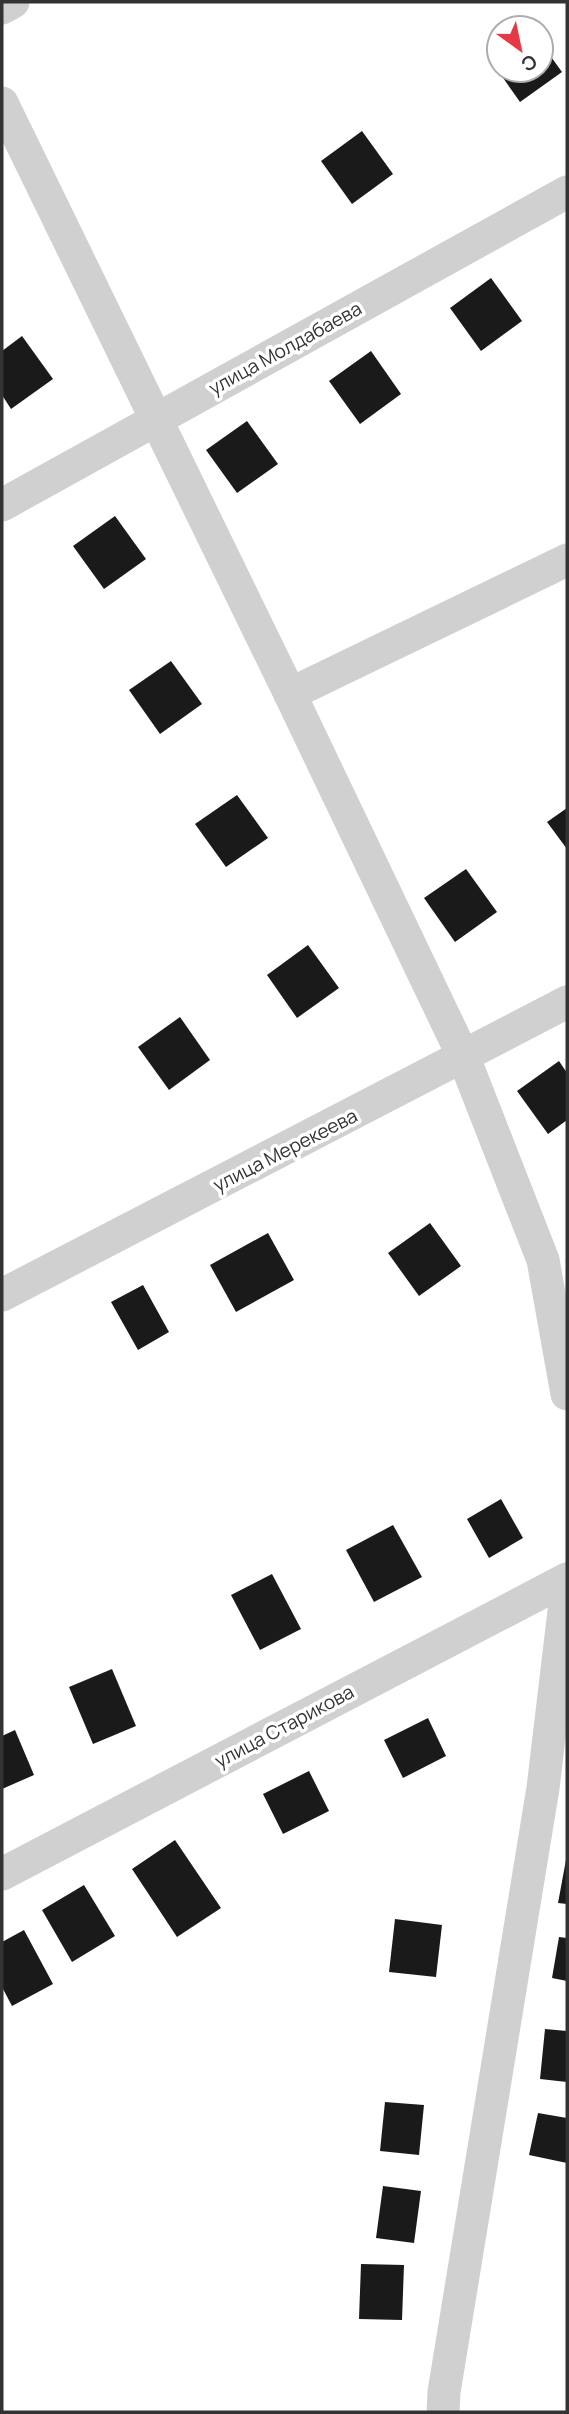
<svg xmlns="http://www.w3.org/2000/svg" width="569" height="2414" font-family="Manrope,sans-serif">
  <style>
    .building { fill: #1a1a1a }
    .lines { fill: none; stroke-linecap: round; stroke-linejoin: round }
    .minor { stroke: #d0d0d0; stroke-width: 33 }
    .labels { text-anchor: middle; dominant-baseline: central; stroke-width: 7; stroke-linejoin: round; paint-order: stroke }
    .street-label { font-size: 19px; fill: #333; stroke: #fff }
  </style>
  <rect width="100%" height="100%" fill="#fff"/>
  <g class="building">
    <path d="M541 43 562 72 520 102 489 58 499 52V70H541Z"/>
    <path d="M362 131 393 174 352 204 321 161Z"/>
    <path d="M491 278 522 321 481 351 450 308Z"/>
    <path d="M22 336 53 379 11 409 2 395V351Z"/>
    <path d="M371 351 401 394 360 424 329 381Z"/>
    <path d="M247 421 278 464 237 493 206 450Z"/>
    <path d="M115 516 146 559 104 589 73 546Z"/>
    <path d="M171 661 202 704 160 734 129 690Z"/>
    <path d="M237 795 268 838 226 867 195 824Z"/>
    <path d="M567 808V849L547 822Z"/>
    <path d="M466 869 497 912 455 942 424 898Z"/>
    <path d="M308 945 339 988 297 1018 267 975Z"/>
    <path d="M180 1017 210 1060 169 1090 138 1047Z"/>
    <path d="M559 1061 567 1073V1120L548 1134 517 1091Z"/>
    <path d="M430 1223 461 1266 419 1296 388 1253Z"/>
    <path d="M268 1233 294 1280 236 1312 210 1265Z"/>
    <path d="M143 1285 169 1332 138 1350 111 1302Z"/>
    <path d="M501 1499 523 1538 489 1558 467 1519Z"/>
    <path d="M393 1525 422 1577 374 1602 346 1550Z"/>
    <path d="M272 1574 301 1629 260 1650 231 1595Z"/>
    <path d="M112 1669 136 1726 93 1744 69 1687Z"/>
    <path d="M428 1718 446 1756 403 1778 384 1740Z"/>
    <path d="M15 1730 34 1775 2 1789V1736Z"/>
    <path d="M309 1771 329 1811 283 1834 263 1794Z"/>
    <path d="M175 1840 221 1908 177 1937 132 1869Z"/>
    <path d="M566 1860H567V1904L558 1903Z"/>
    <path d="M84 1885 115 1936 72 1962 42 1910Z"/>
    <path d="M395 1919 442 1925 436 1977 389 1972Z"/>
    <path d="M24 1930 53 1984 12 2006 2 1987V1942Z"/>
    <path d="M559 1937 567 1938V1981L552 1978Z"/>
    <path d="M545 2029 567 2031V2082L540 2079Z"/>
    <path d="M385 2102 424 2105 419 2155 380 2151Z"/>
    <path d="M538 2113 567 2118V2163L529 2155Z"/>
    <path d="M383 2186 421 2191 414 2243 376 2238Z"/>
    <path d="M361 2264 404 2265 402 2320 359 2319Z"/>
  </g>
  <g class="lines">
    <g class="minor">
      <path d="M2 8 13 2"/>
      <path d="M2 103 290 694 464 1058 543 1260 567 1394"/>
      <path d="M2 505 567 192"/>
      <path d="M290 694 567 560"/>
      <path d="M2 1295 567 1002"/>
      <path d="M2 1874 567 1579"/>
      <path d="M443 2412 444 2392 543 1788 567 1586"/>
    </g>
  </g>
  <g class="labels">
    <g class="street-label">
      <text transform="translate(285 348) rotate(-29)">улица Молдабаева</text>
      <text transform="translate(285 1150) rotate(-27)">улица Мерекеева</text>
      <text transform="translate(284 1726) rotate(-28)">улица Старикова</text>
    </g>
  </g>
  <rect width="569" height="2414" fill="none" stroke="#333333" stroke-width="7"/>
  <g transform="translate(520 49) rotate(147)"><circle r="33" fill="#ffffff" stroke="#adadad" stroke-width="2"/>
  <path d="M0-5L12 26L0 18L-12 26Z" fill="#e63946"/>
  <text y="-10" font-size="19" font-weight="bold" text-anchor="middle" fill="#333333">С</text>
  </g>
</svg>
